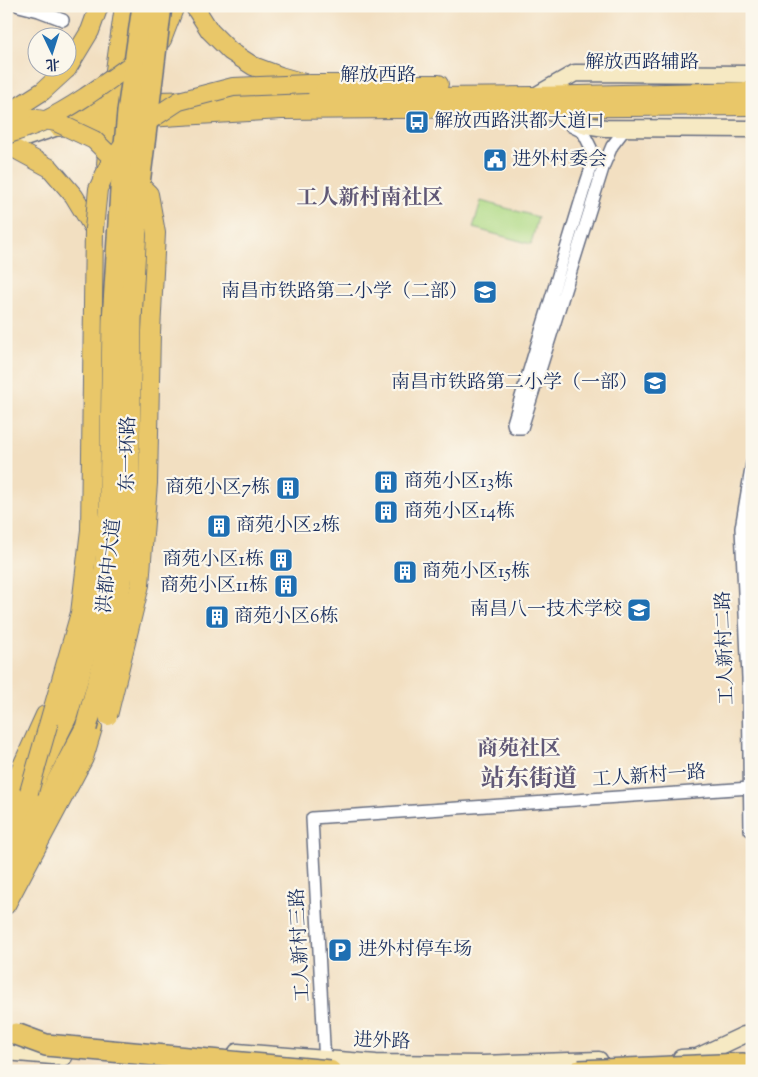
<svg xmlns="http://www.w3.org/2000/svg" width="758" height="1077" font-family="'Sorts Mill Goudy','Noto Serif SC',serif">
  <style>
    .green { fill: #afda85; stroke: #658472 }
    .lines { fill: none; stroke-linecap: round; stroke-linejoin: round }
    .street-casing { stroke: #666d81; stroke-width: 14 }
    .secondary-casing { stroke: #666d81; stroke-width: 19 }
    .primary-casing { stroke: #666d81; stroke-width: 20 }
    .highway-casing { stroke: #666d81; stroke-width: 24 }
    .street { stroke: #fff; stroke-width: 11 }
    .secondary { stroke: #f6e9c3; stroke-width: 16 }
    .primary { stroke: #e9c769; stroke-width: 18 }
    .highway { stroke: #e9c769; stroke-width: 21 }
    .primary-bridge-casing { stroke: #666d81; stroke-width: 20; stroke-linecap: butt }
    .highway-bridge-casing { stroke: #666d81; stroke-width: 24; stroke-linecap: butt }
    .primary-bridge { stroke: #e9c769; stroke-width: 18 }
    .highway-bridge { stroke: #e9c769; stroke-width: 21 }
    .labels { text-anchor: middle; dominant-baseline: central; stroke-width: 4.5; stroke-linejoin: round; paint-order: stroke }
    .street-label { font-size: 19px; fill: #1b2f5e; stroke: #fbf7ec }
    .poi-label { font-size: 19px; fill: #1b2f5e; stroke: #fbf7ec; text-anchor: start }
    .quarter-label { font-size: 21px; font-weight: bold; fill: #605876; stroke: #fbf7ec }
    .district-label { font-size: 24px; font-weight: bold; fill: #605876; stroke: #fbf7ec }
  </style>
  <rect width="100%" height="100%" fill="#fbf7ec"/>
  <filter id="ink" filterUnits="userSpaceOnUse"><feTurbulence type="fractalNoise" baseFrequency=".02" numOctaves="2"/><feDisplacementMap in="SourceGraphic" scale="10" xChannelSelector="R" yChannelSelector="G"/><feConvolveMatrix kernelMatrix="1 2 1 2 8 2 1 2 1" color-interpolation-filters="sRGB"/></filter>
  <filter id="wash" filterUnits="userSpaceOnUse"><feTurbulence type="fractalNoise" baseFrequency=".0096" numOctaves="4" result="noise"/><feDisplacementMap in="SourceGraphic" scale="20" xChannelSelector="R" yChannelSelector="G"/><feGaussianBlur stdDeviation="1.12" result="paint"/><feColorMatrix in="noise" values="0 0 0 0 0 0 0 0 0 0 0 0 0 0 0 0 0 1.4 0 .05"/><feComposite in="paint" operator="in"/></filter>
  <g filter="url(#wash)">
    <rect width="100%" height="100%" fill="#f2dfc1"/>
    <path class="green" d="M481 201 538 217 531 244 473 228Z"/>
  </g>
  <g filter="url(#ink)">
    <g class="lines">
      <g class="street-casing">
        <g id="street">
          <path d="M19 6 39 11 63 20"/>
          <path d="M571 126 583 132 591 148 593 162 586 183 513 423 514 427 517 428H522L604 165 612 146 625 129"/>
          <path d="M752 463 741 528 748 678 750 830H752"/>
          <path d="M325 1064 312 818 750 788"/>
        </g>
      </g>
      <g class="secondary-casing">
        <g id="secondary">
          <path d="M535 96 575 73 752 74"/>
          <path d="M541 109 586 125 605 128 752 129"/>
          <path d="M13 142 58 127"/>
          <path d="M6 1052 64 1057"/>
          <path d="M237 1052 376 1063 483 1064 599 1060"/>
          <path d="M681 1058 697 1057 744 1035H752"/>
        </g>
      </g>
      <g class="primary-casing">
        <g id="primary">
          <path d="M194 6 210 31 230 51 253 66 280 76 308 84H439"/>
          <path d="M162 40 175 6"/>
          <path d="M67 69 90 31 99 6"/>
          <path d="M56 115 110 106 155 101 309 98 535 96 752 91"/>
          <path d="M147 118 281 110 752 106"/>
          <path d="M58 127 119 120"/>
          <path d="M6 147 13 148 50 168 74 196 94 229"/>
          <path d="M106 165 110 106 124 6"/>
          <path d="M6 801 45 715"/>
          <path d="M6 905 84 758 93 728"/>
        </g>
      </g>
      <g class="highway-casing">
        <g id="highway">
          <path d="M6 838 66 717"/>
          <path d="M6 878 86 728"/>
        </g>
      </g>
      <use href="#street" class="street"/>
      <use href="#secondary" class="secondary"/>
      <use href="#primary" class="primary"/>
      <use href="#highway" class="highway"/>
      <g class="primary-bridge-casing">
        <g id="primary-bridge">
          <path d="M6 114 56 122 94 140 149 194 156 233 151 332 148 483 140 585 108 716"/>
          <path d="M7 114 43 91 67 69"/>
          <path d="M6 135C18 131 31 127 42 122 77 105 108 81 139 59L141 56"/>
          <path d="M29 792 80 613 90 530 94 229 98 189 110 163 135 130 179 101 233 87 308 84"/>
        </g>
      </g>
      <g class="highway-bridge-casing">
        <g id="highway-bridge">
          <path d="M66 717 92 630 105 569 110 512 113 321 121 190 128 112 143 6"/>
          <path d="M86 728 112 631 123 569 128 511 131 320 138 192 161 6"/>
          <path d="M16 1034 46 1045 330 1071"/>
          <path d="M579 1071 743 1064 752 1068"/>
        </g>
      </g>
      <use href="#primary-bridge" class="primary-bridge"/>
      <use href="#highway-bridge" class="highway-bridge"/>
    </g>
  </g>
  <defs>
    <g id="bus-square" transform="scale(1.25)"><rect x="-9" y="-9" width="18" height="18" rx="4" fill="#1f6fb2" stroke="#fbf7ec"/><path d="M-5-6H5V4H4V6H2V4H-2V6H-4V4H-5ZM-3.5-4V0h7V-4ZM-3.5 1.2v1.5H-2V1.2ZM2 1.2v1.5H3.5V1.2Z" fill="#fff"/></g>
    <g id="civic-square" transform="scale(1.25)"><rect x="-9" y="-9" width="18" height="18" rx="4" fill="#1f6fb2" stroke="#fbf7ec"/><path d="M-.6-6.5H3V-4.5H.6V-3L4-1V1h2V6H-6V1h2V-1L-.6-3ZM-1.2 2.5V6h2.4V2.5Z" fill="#fff"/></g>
    <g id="school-square" transform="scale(1.25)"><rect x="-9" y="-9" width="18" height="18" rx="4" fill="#1f6fb2" stroke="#fbf7ec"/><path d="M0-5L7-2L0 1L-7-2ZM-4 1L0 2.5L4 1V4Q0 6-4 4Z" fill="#fff"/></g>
    <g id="building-square" transform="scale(1.25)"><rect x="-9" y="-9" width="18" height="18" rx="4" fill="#1f6fb2" stroke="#fbf7ec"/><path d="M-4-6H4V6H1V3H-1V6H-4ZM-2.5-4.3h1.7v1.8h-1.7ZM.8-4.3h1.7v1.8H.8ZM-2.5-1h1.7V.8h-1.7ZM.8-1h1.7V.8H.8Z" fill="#fff"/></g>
    <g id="parking-square" transform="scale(1.25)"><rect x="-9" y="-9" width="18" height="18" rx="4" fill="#1f6fb2" stroke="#fbf7ec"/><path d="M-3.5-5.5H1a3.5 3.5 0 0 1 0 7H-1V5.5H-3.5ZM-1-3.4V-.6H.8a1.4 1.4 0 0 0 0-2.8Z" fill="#fff"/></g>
  </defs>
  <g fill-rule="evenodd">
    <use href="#bus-square" x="417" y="122"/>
    <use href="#civic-square" x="495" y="160"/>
    <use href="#school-square" x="485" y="292"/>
    <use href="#school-square" x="655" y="383"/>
    <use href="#building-square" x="386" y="482"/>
    <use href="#building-square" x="288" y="488"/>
    <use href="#building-square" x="386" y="512"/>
    <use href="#building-square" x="219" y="526"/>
    <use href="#building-square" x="281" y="560"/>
    <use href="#building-square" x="405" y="572"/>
    <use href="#building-square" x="286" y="586"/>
    <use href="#school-square" x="639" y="610"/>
    <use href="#building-square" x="217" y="617"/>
    <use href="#parking-square" x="340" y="950"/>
  </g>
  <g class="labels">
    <g class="street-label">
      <text x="642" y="63">解放西路辅路</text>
      <text x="378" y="76">解放西路</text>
      <text transform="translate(129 454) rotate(-89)">东一环路</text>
      <text transform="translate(110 566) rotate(-84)">洪都中大道</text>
      <text transform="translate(726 648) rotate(-92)">工人新村二路</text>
      <text transform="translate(649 777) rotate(-4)">工人新村一路</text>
      <text transform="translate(301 945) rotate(-93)">工人新村三路</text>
      <text transform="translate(382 1042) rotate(2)">进外路</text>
    </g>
    <g class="poi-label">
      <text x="434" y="122">解放西路洪都大道口</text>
      <text x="512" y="160">进外村委会</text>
      <text x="468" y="292" text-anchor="end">南昌市铁路第二小学（二部）</text>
      <text x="638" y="383" text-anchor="end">南昌市铁路第二小学（一部）</text>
      <text x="404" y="482">商苑小区13栋</text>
      <text x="270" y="488" text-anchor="end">商苑小区7栋</text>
      <text x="404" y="512">商苑小区14栋</text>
      <text x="236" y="526">商苑小区2栋</text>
      <text x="264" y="560" text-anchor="end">商苑小区1栋</text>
      <text x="422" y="572">商苑小区15栋</text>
      <text x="268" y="586" text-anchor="end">商苑小区11栋</text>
      <text x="622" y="610" text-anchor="end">南昌八一技术学校</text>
      <text x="234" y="617">商苑小区6栋</text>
      <text x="358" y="950">进外村停车场</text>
    </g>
    <g class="quarter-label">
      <text x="370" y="199">工人新村南社区</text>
      <text x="519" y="750">商苑社区</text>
    </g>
    <g class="district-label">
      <text x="529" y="780">站东街道</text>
    </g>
  </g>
  <rect width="758" height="1077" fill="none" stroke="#fbf7ec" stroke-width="25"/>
  <g transform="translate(52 52) rotate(176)"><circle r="24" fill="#fbf7ec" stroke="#a1a7b3"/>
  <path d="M0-4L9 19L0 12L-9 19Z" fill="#1f6fb2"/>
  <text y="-8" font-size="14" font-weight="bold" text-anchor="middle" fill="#1b2f5e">北</text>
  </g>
</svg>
